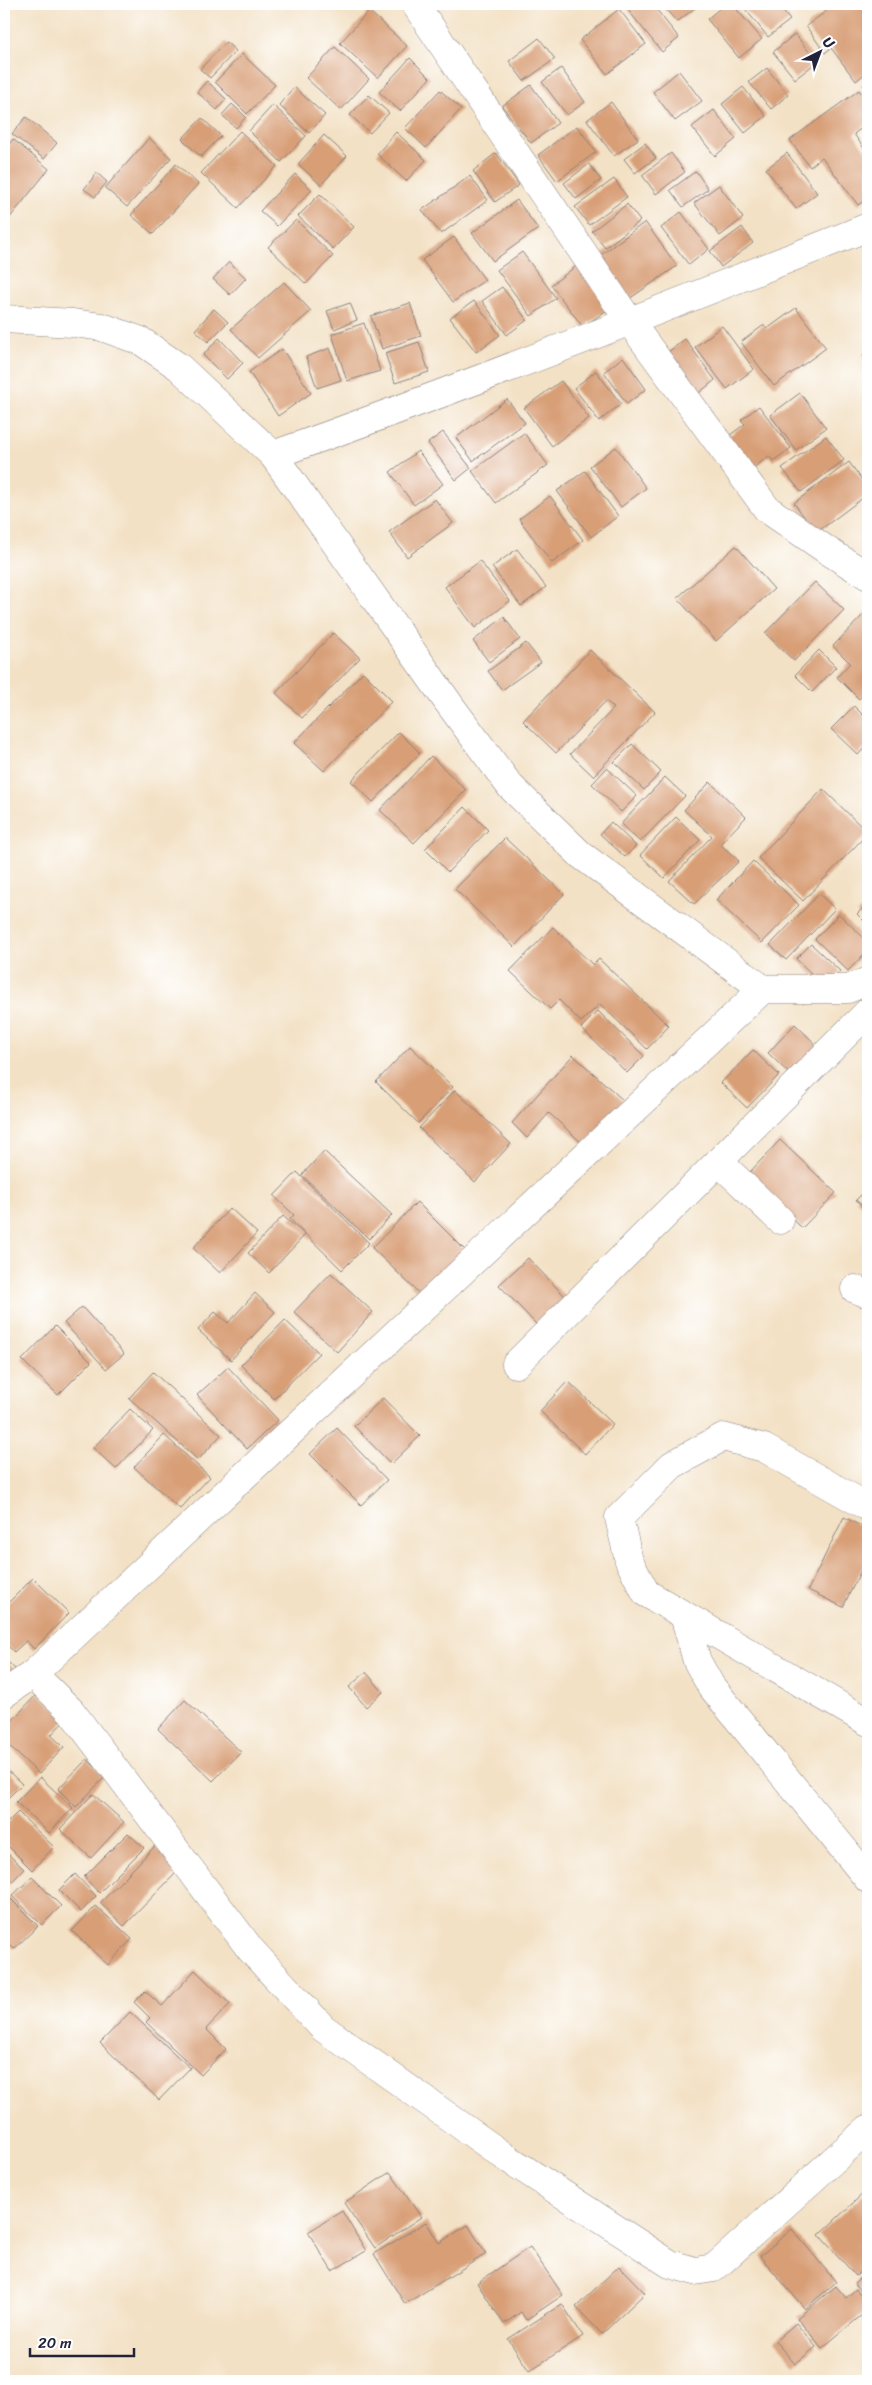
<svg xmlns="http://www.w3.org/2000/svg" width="872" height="2385" font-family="Sriracha,sans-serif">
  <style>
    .building { fill: #d89f77 }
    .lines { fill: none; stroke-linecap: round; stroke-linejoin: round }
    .minor-casing { stroke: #8a8280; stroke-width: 29 }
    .path { stroke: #8a8280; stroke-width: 3; stroke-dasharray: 4 4; stroke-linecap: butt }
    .minor { stroke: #fff; stroke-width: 28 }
  </style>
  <rect width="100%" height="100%" fill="#fff"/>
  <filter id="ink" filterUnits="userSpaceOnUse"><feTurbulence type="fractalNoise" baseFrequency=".02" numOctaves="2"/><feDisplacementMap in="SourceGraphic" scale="10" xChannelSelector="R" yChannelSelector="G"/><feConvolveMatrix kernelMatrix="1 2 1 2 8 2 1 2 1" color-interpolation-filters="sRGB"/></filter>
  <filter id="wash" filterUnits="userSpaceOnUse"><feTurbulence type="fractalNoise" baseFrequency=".0096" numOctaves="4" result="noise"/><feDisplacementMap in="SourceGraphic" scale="20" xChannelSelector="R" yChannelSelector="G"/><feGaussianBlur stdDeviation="1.12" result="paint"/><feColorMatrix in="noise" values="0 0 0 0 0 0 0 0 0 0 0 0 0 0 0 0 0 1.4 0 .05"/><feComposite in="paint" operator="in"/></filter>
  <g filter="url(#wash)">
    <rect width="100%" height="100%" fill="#f3e1c5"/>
    <g id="blocks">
      <g class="building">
        <path d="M636 4H652L679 38 662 52 628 10Z"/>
        <path d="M661 4H700L677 22Z"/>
        <path d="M725 4H732L762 39 739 58 707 19Z"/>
        <path d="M741 4H777L790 20 768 37Z"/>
        <path d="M836 4H868V71L856 81 831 48 825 53 806 26Z"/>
        <path d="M619 9 646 44 607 74 580 40Z"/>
        <path d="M369 11 407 46 378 78 340 43Z"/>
        <path d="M795 34 817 62 795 79 773 52Z"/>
        <path d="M539 38 555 59 524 81 509 61Z"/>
        <path d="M226 42 236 51 210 78 200 69Z"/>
        <path d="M335 47 369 79 341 110 306 78Z"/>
        <path d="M242 54 275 85 247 114 215 82Z"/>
        <path d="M410 58 430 78 400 111 379 92Z"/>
        <path d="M561 68 585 102 567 115 542 82Z"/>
        <path d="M767 68 788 95 771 109 749 82Z"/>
        <path d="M679 71 702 101 675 121 653 92Z"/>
        <path d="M207 81 226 99 217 110 197 92Z"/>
        <path d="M868 81V92L863 85Z"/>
        <path d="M531 85 558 123 531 143 502 106Z"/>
        <path d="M294 87 325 115 309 133 279 105Z"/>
        <path d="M743 87 766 116 745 133 722 104Z"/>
        <path d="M440 90 461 109 426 148 405 128Z"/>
        <path d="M859 90 868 102V123L854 134 868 154V198L858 205 822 157 810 167 790 140Z"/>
        <path d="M369 95 389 113 370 133 350 115Z"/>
        <path d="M611 102 638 139 614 156 587 120Z"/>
        <path d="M232 104 246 117 236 128 222 115Z"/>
        <path d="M273 105 306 136 281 162 249 131Z"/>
        <path d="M714 110 736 139 715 156 692 127Z"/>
        <path d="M26 117 57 143 44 159 12 134Z"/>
        <path d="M202 118 221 136 201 157 182 139Z"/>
        <path d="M577 126 596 152 557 181 538 155Z"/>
        <path d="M240 131 277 166 238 208 201 173Z"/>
        <path d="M396 132 426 160 406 181 377 154Z"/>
        <path d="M324 135 347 156 321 185 298 164Z"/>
        <path d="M149 138 171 158 127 207 105 188Z"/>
        <path d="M13 139 49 169 4 225V151Z"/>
        <path d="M645 143 656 158 635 173 624 159Z"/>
        <path d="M496 153 519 185 495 202 473 171Z"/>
        <path d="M671 153 685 172 656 194 642 175Z"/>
        <path d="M787 153 817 193 796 209 766 169Z"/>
        <path d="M176 164 198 184 153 234 131 215Z"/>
        <path d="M589 164 601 180 576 199 564 183Z"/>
        <path d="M696 171 708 189 683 207 670 190Z"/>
        <path d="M97 173 107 182 95 197 84 189Z"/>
        <path d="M295 174 312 190 277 226 260 211Z"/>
        <path d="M470 176 488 200 441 234 422 210Z"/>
        <path d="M614 179 627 197 589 225 575 207Z"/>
        <path d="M719 185 743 218 720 236 694 203Z"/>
        <path d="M320 194 354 227 333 249 298 216Z"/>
        <path d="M517 200 538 229 493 261 472 233Z"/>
        <path d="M627 204 640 221 605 248 592 231Z"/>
        <path d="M681 212 709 249 689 265 661 228Z"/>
        <path d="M296 220 333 256 306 284 268 247Z"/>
        <path d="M645 222 677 266 629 299 598 257Z"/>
        <path d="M742 227 753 243 721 267 710 251Z"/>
        <path d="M454 237 485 280 453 302 422 260Z"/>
        <path d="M522 252 556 298 531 316 497 270Z"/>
        <path d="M229 262 246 278 230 295 213 279Z"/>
        <path d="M579 264 611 307 583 327 551 285Z"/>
        <path d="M284 282 311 311 258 358 231 329Z"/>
        <path d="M502 287 527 320 507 335 482 301Z"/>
        <path d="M474 301 500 335 476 352 450 318Z"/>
        <path d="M350 303 357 320 334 329 327 311Z"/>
        <path d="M410 303 421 336 382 349 371 316Z"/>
        <path d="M796 308 826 348 774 386 741 342 764 325 767 329Z"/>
        <path d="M214 309 228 322 208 342 195 330Z"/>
        <path d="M364 323 380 371 347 381 332 334Z"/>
        <path d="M722 326 754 369 727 389 695 347Z"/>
        <path d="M219 338 243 363 227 379 203 355Z"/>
        <path d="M685 339 715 380 694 397 663 356Z"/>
        <path d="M419 342 429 372 395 383 385 353Z"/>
        <path d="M330 348 341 380 317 388 306 357Z"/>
        <path d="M282 349 311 393 278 416 249 372Z"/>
        <path d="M868 351V363L863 355Z"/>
        <path d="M623 357 646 389 627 404 604 372Z"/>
        <path d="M596 371 621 404 599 421 574 388Z"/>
        <path d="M561 381 589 418 552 446 524 408Z"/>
        <path d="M800 393 826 428 796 450 770 415Z"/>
        <path d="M507 399 525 423 473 461 456 438Z"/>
        <path d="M759 406 791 448 773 461 769 456 751 470 726 438 745 424 741 420Z"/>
        <path d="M443 432 471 468 456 480 428 443Z"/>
        <path d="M524 433 548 465 496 503 472 471Z"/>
        <path d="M826 436 844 460 801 492 782 468Z"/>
        <path d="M616 447 646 488 621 507 590 466Z"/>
        <path d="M418 451 443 484 414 505 390 472Z"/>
        <path d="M849 462 868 488V494L816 533 794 503Z"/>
        <path d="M585 471 618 516 591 537 557 491Z"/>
        <path d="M550 496 583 540 552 563 519 519Z"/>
        <path d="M435 499 453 523 407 557 389 532Z"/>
        <path d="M736 546 774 589 716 641 677 598Z"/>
        <path d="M517 549 546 587 521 606 492 567Z"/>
        <path d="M480 561 510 601 475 628 445 587Z"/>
        <path d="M815 582 844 610 794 661 765 633Z"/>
        <path d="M865 613 868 616V690L859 699 837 677 850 663 833 646Z"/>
        <path d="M504 617 520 639 489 662 473 641Z"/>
        <path d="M333 633 360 658 302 718 276 693Z"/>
        <path d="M526 643 541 662 502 690 488 671Z"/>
        <path d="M590 650 655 712 593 776 570 754 614 708 606 701 556 753 523 721Z"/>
        <path d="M819 650 836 667 812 692 795 675Z"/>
        <path d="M363 672 392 701 324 771 294 743Z"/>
        <path d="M854 706 868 720V744L858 755 831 729Z"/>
        <path d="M399 732 420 753 373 802 351 781Z"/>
        <path d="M632 744 661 772 644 790 614 762Z"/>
        <path d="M431 756 466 790 414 843 380 810Z"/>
        <path d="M607 768 637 796 621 812 592 784Z"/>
        <path d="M665 777 685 796 640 842 621 824Z"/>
        <path d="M710 782 746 817 720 844 739 861 694 904 669 881 712 836 684 810Z"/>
        <path d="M823 789 868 833 803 901 758 858Z"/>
        <path d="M465 807 488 830 448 872 425 849Z"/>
        <path d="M676 817 700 840 664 878 640 855Z"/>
        <path d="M611 822 636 846 625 857 600 834Z"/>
        <path d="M505 838 564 894 514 947 455 889Z"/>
        <path d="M753 861 799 905 762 943 716 900Z"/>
        <path d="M819 894 835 909 786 960 770 945Z"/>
        <path d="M868 903V925L857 914Z"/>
        <path d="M839 914 868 942V950L848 971 815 939Z"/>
        <path d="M553 927 593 965 599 959 669 1026 647 1049 600 1004 581 1022 559 1000 550 1009 510 971Z"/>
        <path d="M811 944 840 971 826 987 796 959Z"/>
        <path d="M598 1011 644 1056 627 1073 581 1028Z"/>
        <path d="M795 1024 832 1060 804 1088 768 1053Z"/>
        <path d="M410 1046 453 1087 418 1123 376 1082Z"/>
        <path d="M753 1050 779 1075 747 1108 721 1083Z"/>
        <path d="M573 1055 624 1101 584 1145 549 1113 527 1138 512 1123Z"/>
        <path d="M455 1090 511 1144 475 1182 419 1128Z"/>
        <path d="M780 1140 836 1193 802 1228 747 1175Z"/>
        <path d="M324 1151 392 1215 369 1239 302 1175Z"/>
        <path d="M297 1172 369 1243 342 1270 290 1219 294 1215 274 1196Z"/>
        <path d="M868 1188V1211L856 1200Z"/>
        <path d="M417 1202 466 1251 422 1296 372 1248Z"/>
        <path d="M230 1208 257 1233 220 1273 193 1248Z"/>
        <path d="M283 1216 305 1235 269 1273 248 1253Z"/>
        <path d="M528 1258 581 1313 552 1341 499 1285Z"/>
        <path d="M331 1273 373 1312 337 1352 294 1312Z"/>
        <path d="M255 1293 275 1312 231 1360 198 1330 215 1312 228 1323Z"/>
        <path d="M82 1307 124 1354 106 1369 64 1323Z"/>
        <path d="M285 1320 319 1353 274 1399 241 1365Z"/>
        <path d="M55 1326 91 1362 58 1395 22 1360Z"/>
        <path d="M228 1367 278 1420 247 1449 197 1395Z"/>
        <path d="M153 1372 221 1435 198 1460 129 1398Z"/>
        <path d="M568 1381 613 1424 585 1454 540 1411Z"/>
        <path d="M383 1398 420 1436 391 1464 354 1426Z"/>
        <path d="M130 1409 153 1430 116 1469 93 1448Z"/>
        <path d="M337 1428 387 1480 361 1505 310 1454Z"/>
        <path d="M164 1435 210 1477 180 1509 134 1467Z"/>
        <path d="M844 1517 868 1530V1556L843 1607 808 1590Z"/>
        <path d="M33 1578 69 1613 34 1649 26 1641 14 1652 4 1642V1607Z"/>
        <path d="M4 1658 17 1671 4 1684Z"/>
        <path d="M366 1672 383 1692 366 1707 349 1687Z"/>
        <path d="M38 1693 66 1719 51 1735 64 1747 39 1774 4 1741V1729Z"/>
        <path d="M185 1700 241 1752 213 1781 158 1729Z"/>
        <path d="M87 1759 105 1777 76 1807 58 1789Z"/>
        <path d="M4 1767 22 1784 4 1802Z"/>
        <path d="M40 1777 73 1808 49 1833 16 1802Z"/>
        <path d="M93 1794 124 1822 91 1858 60 1829Z"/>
        <path d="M18 1812 54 1847 32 1870 4 1842V1826Z"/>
        <path d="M128 1833 144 1848 99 1893 84 1877Z"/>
        <path d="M155 1846 179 1870 124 1926 100 1903Z"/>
        <path d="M4 1850 24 1869 4 1890Z"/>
        <path d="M75 1874 96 1896 81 1912 59 1890Z"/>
        <path d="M32 1877 61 1906 42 1925 12 1896Z"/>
        <path d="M8 1896 38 1926 14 1949 4 1939V1900Z"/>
        <path d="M96 1906 132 1939 108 1965 72 1931Z"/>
        <path d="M195 1970 230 2004 206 2029 226 2049 201 2075 146 2022 150 2018 134 2002 145 1991 162 2006Z"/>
        <path d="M130 2012 190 2068 159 2100 100 2043Z"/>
        <path d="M390 2172 421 2217 375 2248 344 2203Z"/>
        <path d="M868 2189V2265L856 2276 819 2235Z"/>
        <path d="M342 2211 366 2251 332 2271 308 2232Z"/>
        <path d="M426 2222 439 2243 468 2225 486 2254 405 2304 374 2254Z"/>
        <path d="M792 2229 836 2282 805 2309 760 2256Z"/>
        <path d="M530 2247 563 2295 526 2320 521 2312 504 2324 477 2283Z"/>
        <path d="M619 2266 645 2293 602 2334 576 2307Z"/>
        <path d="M868 2271V2299L854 2283Z"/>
        <path d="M836 2286 846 2298 856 2289 868 2303V2310L822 2348 797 2318Z"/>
        <path d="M562 2304 583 2336 529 2371 508 2339Z"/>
        <path d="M796 2323 816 2347 795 2364 775 2341Z"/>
      </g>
    </g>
  </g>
  <g filter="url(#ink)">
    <use href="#blocks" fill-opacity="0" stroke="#8a8280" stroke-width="1"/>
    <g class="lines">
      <g class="minor-casing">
        <g id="minor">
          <path d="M415 4 630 322 767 509 828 551 868 576"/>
          <path d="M4 319 73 323 102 327 141 341 179 367 273 455 450 705 510 786 581 855 763 989H848L868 981"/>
          <path d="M273 455C473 384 671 306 868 227"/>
          <path d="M763 989 33 1674 71 1711 251 1950 323 2028 504 2156 670 2264 695 2271 714 2268 868 2129"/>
          <path d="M719 1162 780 1220"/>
          <path d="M855 1289 868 1294"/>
          <path d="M516 1364 868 1012"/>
          <path d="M868 1507 764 1448 723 1437 672 1465 619 1518 629 1561 646 1593 868 1722"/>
          <path d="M684 1615 697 1661 711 1686 868 1879"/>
          <path d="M4 1694 33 1674"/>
        </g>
      </g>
      <path class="path" d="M4 2373 10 2381"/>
      <use href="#minor" class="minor"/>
    </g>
  </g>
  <rect width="872" height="2385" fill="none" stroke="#fff" stroke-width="20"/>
  <g transform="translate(820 52) rotate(42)" stroke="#ffffff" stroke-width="4" paint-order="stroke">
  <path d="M0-4L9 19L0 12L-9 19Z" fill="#22223b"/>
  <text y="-8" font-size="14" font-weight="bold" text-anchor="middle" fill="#22223b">U</text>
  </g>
  <path d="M30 2348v8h104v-8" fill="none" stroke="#22223b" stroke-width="2.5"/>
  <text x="38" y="2348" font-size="15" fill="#22223b" stroke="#ffffff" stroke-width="4" paint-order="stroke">20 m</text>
</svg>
